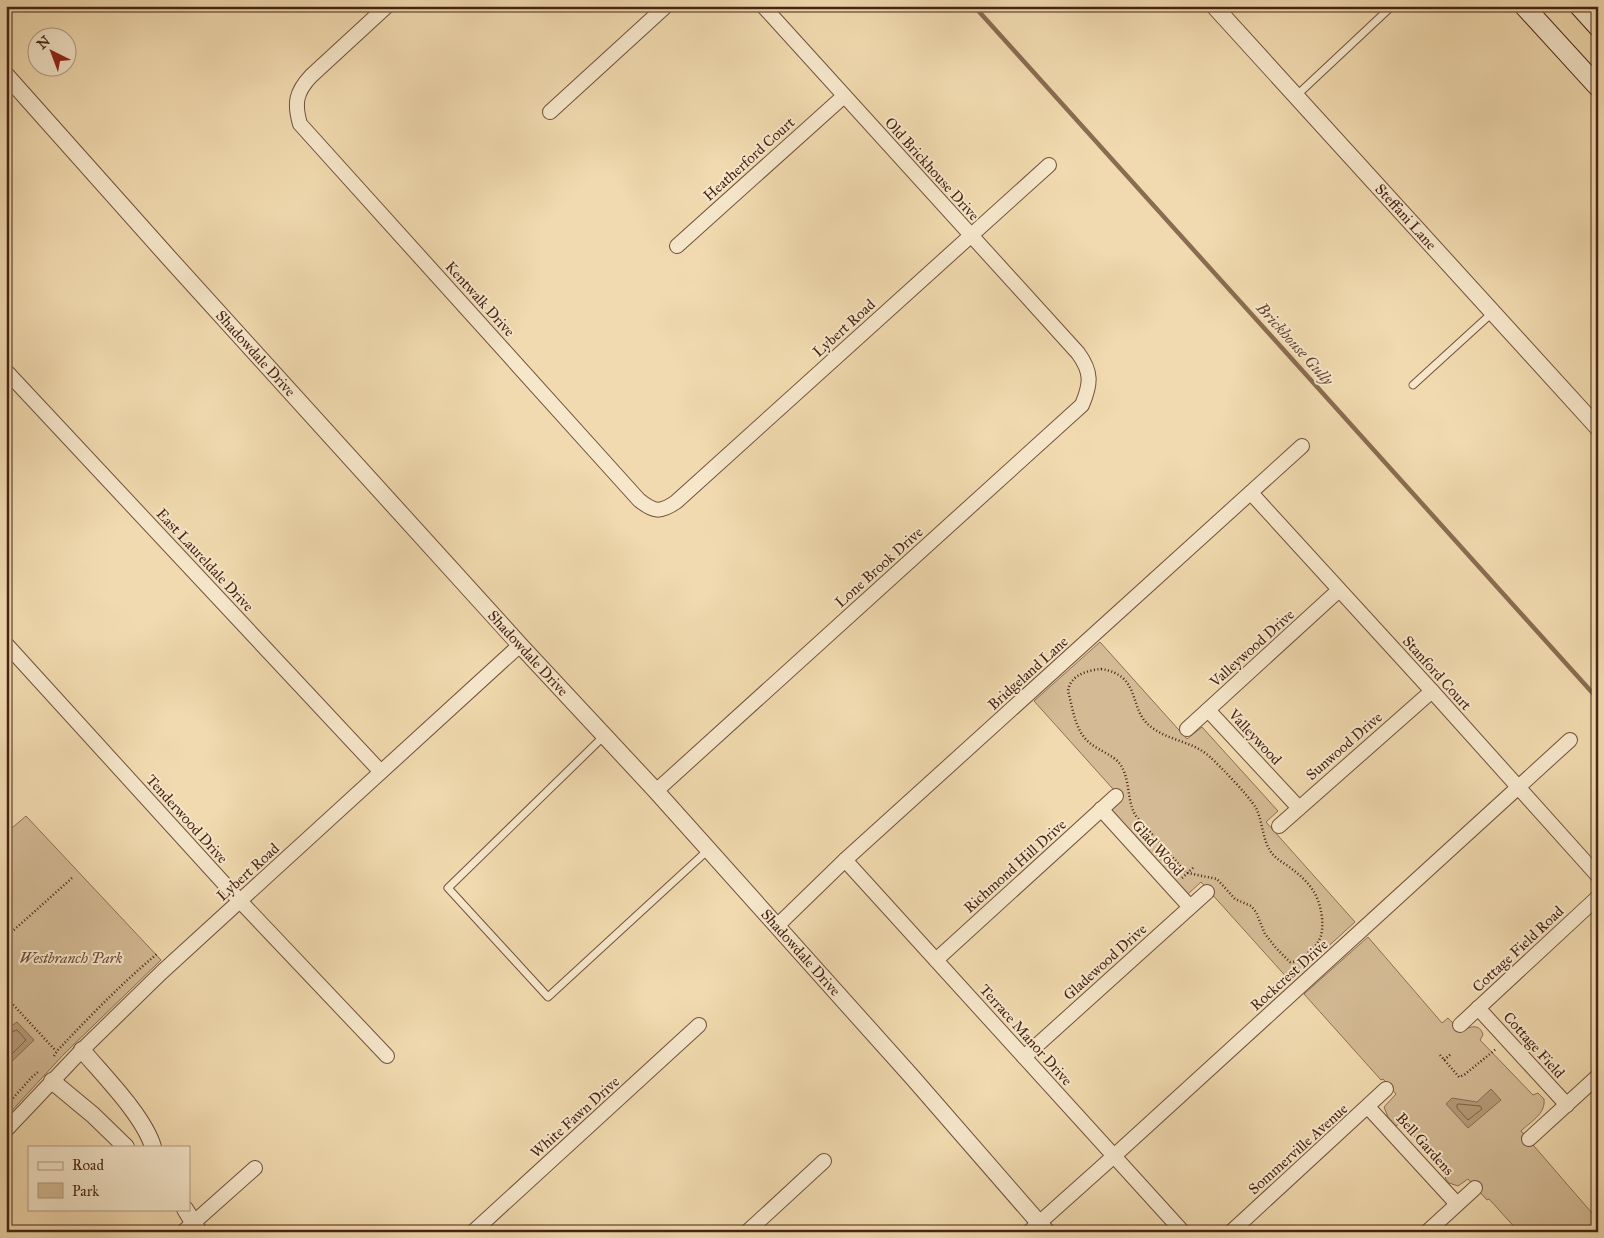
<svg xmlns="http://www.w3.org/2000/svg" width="1604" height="1238" font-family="'IM FELL Great Primer',serif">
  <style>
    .green { fill: #d4bb95; stroke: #8e6f54 }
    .water { fill: #b79c7a; stroke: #8a6c51 }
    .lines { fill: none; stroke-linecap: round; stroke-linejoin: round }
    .shore { stroke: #7f6047; stroke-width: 1 }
    .stream { stroke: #8a6c51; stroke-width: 4.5 }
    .service-casing { stroke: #72513b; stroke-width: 9 }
    .minor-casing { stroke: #72513b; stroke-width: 16 }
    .tertiary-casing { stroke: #72513b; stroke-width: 18 }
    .secondary-casing { stroke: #472314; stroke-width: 21 }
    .path { stroke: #472314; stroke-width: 2.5; stroke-dasharray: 1 2.5; stroke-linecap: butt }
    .service { stroke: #f6e7cb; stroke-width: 7 }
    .minor { stroke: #f6e7cb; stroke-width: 14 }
    .tertiary { stroke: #f6e7cb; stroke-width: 16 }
    .secondary { stroke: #f6e7cb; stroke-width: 19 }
    .labels { text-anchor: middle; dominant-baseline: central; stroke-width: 4; stroke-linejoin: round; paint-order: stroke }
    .street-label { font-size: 15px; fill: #472314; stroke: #f6e7cb }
    .park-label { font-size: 15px; font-style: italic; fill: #6a4934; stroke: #f6e7cb }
    .water-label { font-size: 16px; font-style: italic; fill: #694733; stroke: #f6e7cb }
  </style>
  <rect width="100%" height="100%" fill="#f1daaf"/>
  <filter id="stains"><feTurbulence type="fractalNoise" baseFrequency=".004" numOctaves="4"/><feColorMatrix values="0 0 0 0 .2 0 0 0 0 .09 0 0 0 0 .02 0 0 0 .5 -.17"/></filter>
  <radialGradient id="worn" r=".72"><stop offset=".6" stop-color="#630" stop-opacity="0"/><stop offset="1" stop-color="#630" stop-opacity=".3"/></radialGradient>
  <g class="green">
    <path d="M1100 642 1187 739 1202 727 1278 811 1266 822 1355 922 1290 981 1201 882 1187 895 1111 810 1122 799 1034 701Z"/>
    <path d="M26 816 161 960 63 1055 6 1117V833Z"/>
    <path d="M1368 937 1442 1023 1448 1018 1461 1032C1469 1026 1480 1023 1483 1035L1480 1040 1533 1095 1538 1093 1544 1099C1546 1114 1530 1122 1521 1131L1598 1220V1232H1519L1489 1199 1487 1200 1468 1179 1458 1186 1449 1183 1445 1178 1449 1174 1401 1122 1396 1126 1388 1117 1384 1107 1396 1094 1383 1079 1381 1080 1304 994Z"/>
  </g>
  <g class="water">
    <path d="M17 1022 34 1040 6 1067V1030Z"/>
    <path d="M1491 1089 1501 1100 1468 1128 1446 1104 1452 1098 1477 1102Z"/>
  </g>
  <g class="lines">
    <g class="shore">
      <path d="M6 1034 17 1030 26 1040 6 1060"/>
      <path d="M1459 1104 1480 1106 1482 1109 1468 1120 1457 1108V1105Z"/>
    </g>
    <path class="stream" d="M974 6 1598 699"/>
    <g class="service-casing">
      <g id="service">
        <path d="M1296 96 1392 6"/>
        <path d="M1413 385 1492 313"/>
        <path d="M604 736 448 888 548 997 708 850"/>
      </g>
    </g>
    <g class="minor-casing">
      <g id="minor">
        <path d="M387 6 311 76C296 92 294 103 300 124L639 500C654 512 660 513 676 502L1049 165"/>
        <path d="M550 112 666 6"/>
        <path d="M677 246 844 96"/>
        <path d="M6 371 381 772"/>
        <path d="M1251 493 1432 691 1598 876"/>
        <path d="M6 644 240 901 387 1056"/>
        <path d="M1208 710 1299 808"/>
        <path d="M1187 729 1339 590"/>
        <path d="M656 791 1082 405C1091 384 1092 372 1078 353L763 6"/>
        <path d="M1101 809 1190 907"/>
        <path d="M1279 826 1432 691"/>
        <path d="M845 860 1183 1232"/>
        <path d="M777 926 845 860 1302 446"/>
        <path d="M936 960 1116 796"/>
        <path d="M1478 1008 1567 1105"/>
        <path d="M1460 1025 1598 897"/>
        <path d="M1024 1057 1207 892"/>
        <path d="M1368 1107 1457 1204"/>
        <path d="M6 1130 82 1050 162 972 520 645"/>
        <path d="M1529 1139 1598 1076"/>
        <path d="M183 1232 255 1168"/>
        <path d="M473 1232 699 1025"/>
        <path d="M747 1232 824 1161"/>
        <path d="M1029 1232 1114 1156 1570 740"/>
        <path d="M1231 1232 1386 1089"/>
        <path d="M1427 1232 1475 1188"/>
      </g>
    </g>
    <g class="tertiary-casing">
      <g id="tertiary">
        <path id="s1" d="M1214 6 1598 428"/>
        <path id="s2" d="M6 75 170 259 520 645 656 791 913 1078 1047 1232"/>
        <path d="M82 1050C103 1075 144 1116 153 1147"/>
        <path d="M52 1081 93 1115 126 1147"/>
        <path d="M185 1209 199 1232"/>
      </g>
    </g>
    <g class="secondary-casing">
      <g id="secondary">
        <path d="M1524 6 1598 87"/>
        <path d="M1579 6 1598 27"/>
      </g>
    </g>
    <g class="path">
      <path d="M1101 669C1142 675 1128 709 1150 726 1168 741 1193 741 1210 757 1222 768 1248 795 1256 808 1263 822 1262 839 1271 852 1275 858 1282 862 1288 866 1308 881 1319 892 1322 918 1323 931 1322 940 1312 949 1307 954 1298 963 1290 962L1276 948 1265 934 1256 912 1251 906 1235 899 1217 879 1188 873 1183 869 1136 816C1126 800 1131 780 1120 764 1113 755 1100 751 1091 744 1075 732 1073 709 1068 691 1070 675 1088 670 1101 669Z"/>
      <path d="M1182 878 1194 867"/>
      <path d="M6 937 72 878"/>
      <path d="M6 997 56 1051"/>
      <path d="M1440 1055 1459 1077 1464 1075 1496 1049"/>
      <path d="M54 1056 57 1051C89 1017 122 983 158 953"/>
      <path d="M1444 1060 1451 1054"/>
      <path d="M6 1106 31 1078 39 1071"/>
    </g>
    <use href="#service" class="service"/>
    <use href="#minor" class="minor"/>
    <use href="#tertiary" class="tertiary"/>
    <use href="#secondary" class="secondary"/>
  </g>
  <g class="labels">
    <g class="street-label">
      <text transform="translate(749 159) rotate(-42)">Heatherford Court</text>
      <text transform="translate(932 169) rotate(48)">Old Brickhouse Drive</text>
      <text stroke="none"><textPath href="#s1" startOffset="285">Steffani Lane</textPath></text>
      <text transform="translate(480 299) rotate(48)">Kentwalk Drive</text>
      <text transform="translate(844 328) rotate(-42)">Lybert Road</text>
      <text stroke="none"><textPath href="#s2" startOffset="374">Shadowdale Drive</textPath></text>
      <text transform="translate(205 560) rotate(47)">East Laureldale Drive</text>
      <text transform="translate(879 567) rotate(-42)">Lone Brook Drive</text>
      <text transform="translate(1252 648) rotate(-42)">Valleywood Drive</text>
      <text stroke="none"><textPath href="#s2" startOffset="779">Shadowdale Drive</textPath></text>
      <text transform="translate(1028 673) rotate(-42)">Bridgeland Lane</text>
      <text transform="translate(1437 673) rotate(48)">Stanford Court</text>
      <text transform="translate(1255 737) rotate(47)">Valleywood</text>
      <text transform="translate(1344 746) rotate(-41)">Sunwood Drive</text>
      <text transform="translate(187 819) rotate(48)">Tenderwood Drive</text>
      <text transform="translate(1158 848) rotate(48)">Glad Wood</text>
      <text transform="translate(1015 866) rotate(-42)">Richmond Hill Drive</text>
      <text transform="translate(248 872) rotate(-42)">Lybert Road</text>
      <text transform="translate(1518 949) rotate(-43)">Cottage Field Road</text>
      <text stroke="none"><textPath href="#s2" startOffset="1184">Shadowdale Drive</textPath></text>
      <text transform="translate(1105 962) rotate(-42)">Gladewood Drive</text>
      <text transform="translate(1289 975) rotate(-42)">Rockcrest Drive</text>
      <text transform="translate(1026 1035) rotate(48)">Terrace Manor Drive</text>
      <text transform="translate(1534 1045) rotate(48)">Cottage Field</text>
      <text transform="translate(575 1117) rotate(-42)">White Fawn Drive</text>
      <text transform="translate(1425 1144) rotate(48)">Bell Gardens</text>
      <text transform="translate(1298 1149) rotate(-42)">Sommerville Avenue</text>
    </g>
    <g class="park-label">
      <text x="71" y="958">Westbranch Park</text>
    </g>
    <g class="water-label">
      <text transform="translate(1295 344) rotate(48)">Brickhouse Gully</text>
    </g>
  </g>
  <rect width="1604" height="1238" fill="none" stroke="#f1daaf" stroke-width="25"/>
  <rect x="8" y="8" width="1589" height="1223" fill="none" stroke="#472314" stroke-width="2.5"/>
  <rect x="12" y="12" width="1579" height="1213" fill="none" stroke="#472314"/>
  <rect x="28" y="1146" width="162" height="65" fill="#f6e7cb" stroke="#b09982"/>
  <rect x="38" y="1162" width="25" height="8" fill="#f6e7cb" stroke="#b09982"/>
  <text x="72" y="1170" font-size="15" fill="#472314">Road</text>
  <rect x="38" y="1183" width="25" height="15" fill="#d4bb95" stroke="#b09982"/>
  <text x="72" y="1196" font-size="15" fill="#472314">Park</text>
  <g transform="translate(52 52) rotate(318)"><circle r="24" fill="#f6e7cb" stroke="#b09982"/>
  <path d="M0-4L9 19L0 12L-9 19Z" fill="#8f2418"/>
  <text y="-8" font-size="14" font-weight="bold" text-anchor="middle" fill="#472314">N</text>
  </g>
  <rect width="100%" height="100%" filter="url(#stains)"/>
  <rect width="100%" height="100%" fill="url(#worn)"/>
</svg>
